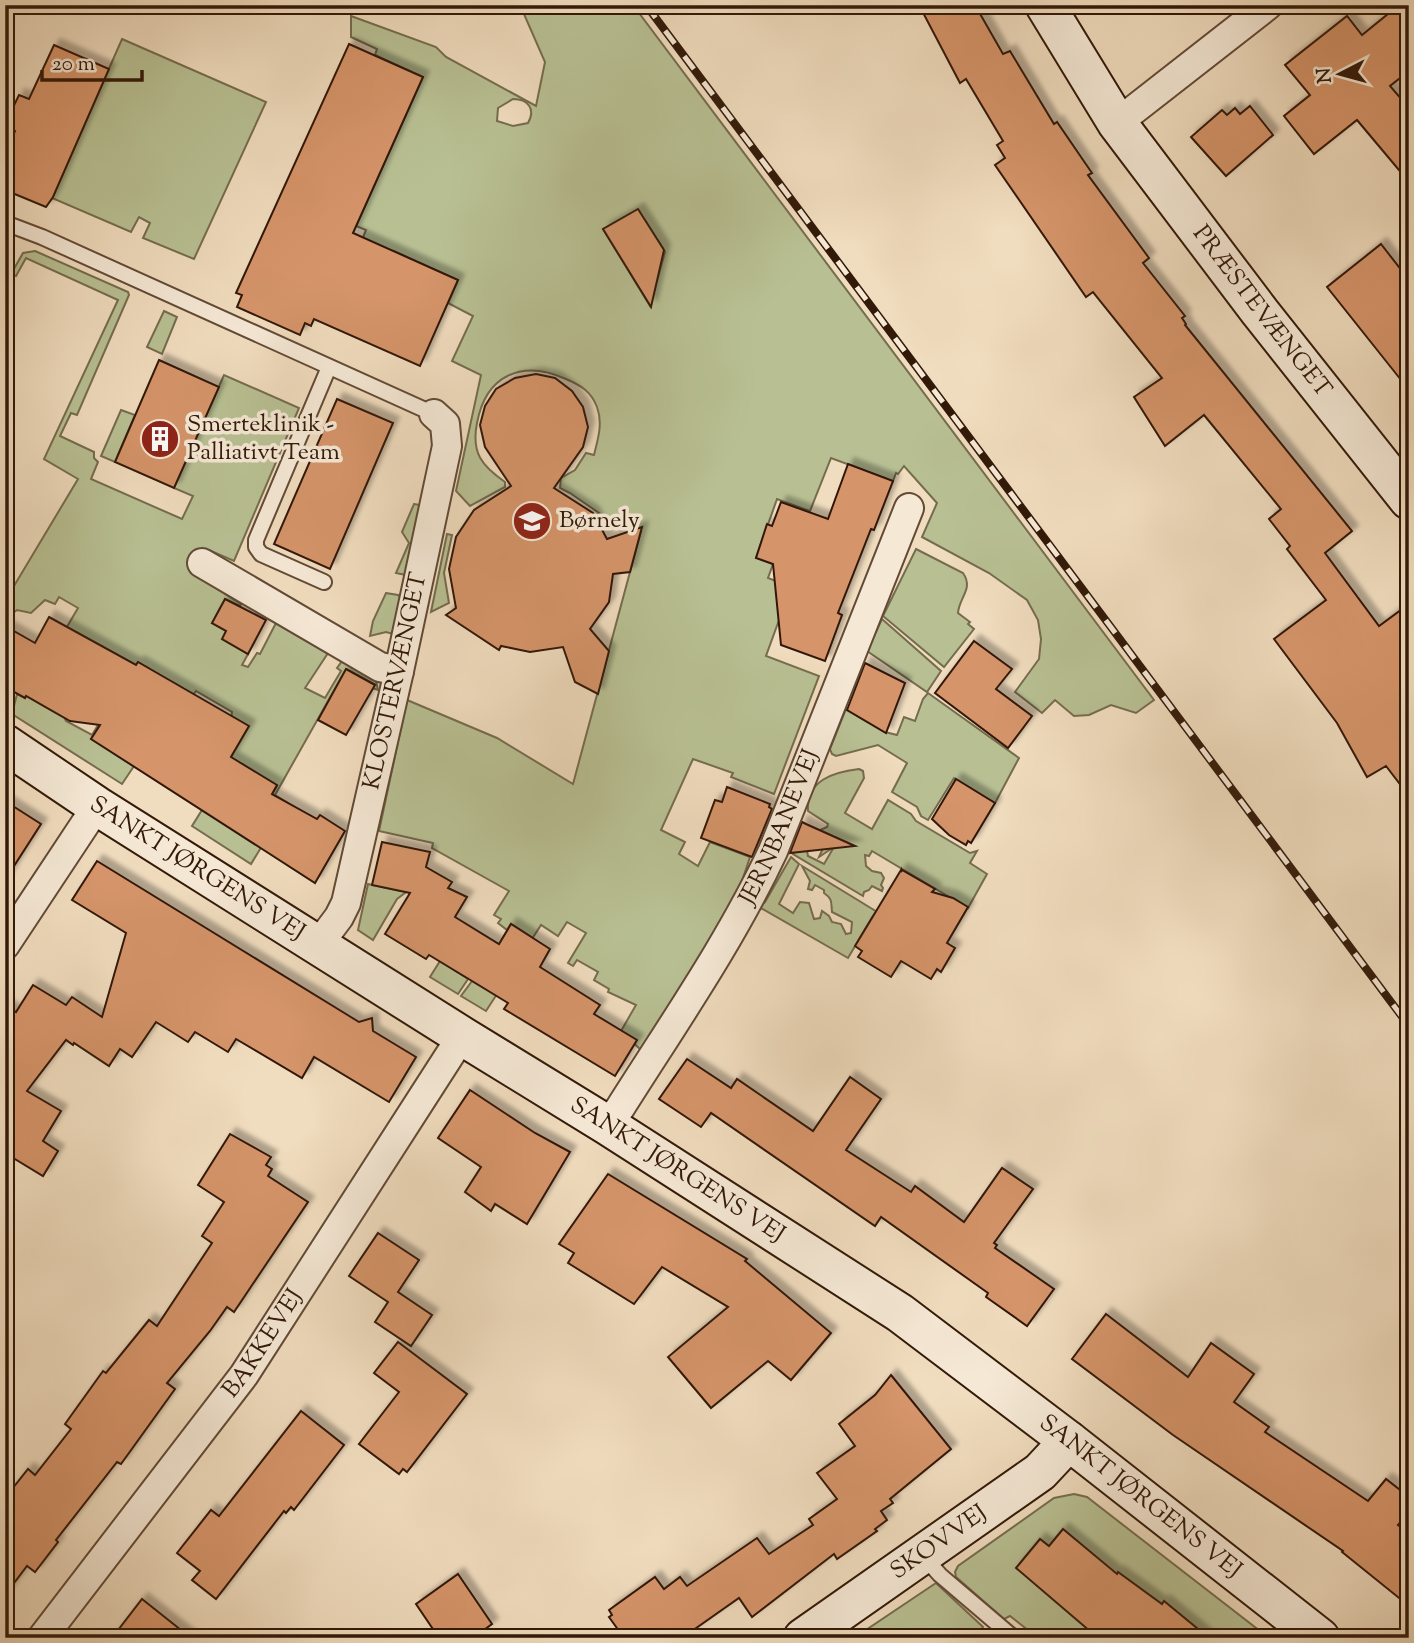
<svg xmlns="http://www.w3.org/2000/svg" width="1414" height="1643" font-family="'Sorts Mill Goudy',serif">
  <style>
    .green { fill: #b8c093; stroke: #756c4e; stroke-width: 2; fill-rule: evenodd }
    .building { fill: #d59469; stroke: #321908; stroke-width: 2; filter: url(#shadow) }
    .lines { fill: none; stroke-linecap: round; stroke-linejoin: round }
    .lane-casing { stroke: #624a36; stroke-width: 18 }
    .street-casing { stroke: #624a36; stroke-width: 32 }
    .secondary-casing { stroke: #321908; stroke-width: 42 }
    .lane { stroke: #f5e8d5; stroke-width: 14 }
    .street { stroke: #f5e8d5; stroke-width: 28 }
    .secondary { stroke: #f5e8d5; stroke-width: 38 }
    .rail-casing { stroke: #321908; stroke-width: 8 }
    .rail { stroke: #f5e8d5; stroke-width: 5; stroke-dasharray: 16; stroke-linecap: butt }
    .labels { text-anchor: middle; dominant-baseline: central; stroke-width: 7; stroke-linejoin: round; paint-order: stroke }
    .street-label { font-size: 24px; fill: #321908; stroke: #f5e8d5 }
    .poi-label { font-size: 24px; fill: #321908; stroke: #f5e8d5; text-anchor: start }
  </style>
  <defs>
    <filter id="shadow"><feDropShadow dx="6" dy="-6" stdDeviation="2" flood-color="#0004"/></filter>
  </defs>
  <rect width="100%" height="100%" fill="#f0dcbe"/>
  <filter id="stains"><feTurbulence type="fractalNoise" baseFrequency=".00286" numOctaves="4"/><feColorMatrix values="0 0 0 0 .2 0 0 0 0 .09 0 0 0 0 .02 0 0 0 .5 -.17"/></filter>
  <radialGradient id="worn" r=".72"><stop offset=".6" stop-color="#630" stop-opacity="0"/><stop offset="1" stop-color="#630" stop-opacity=".3"/></radialGradient>
  <g class="green">
    <path d="M520 5H633L1154 700 1136 713 1111 705 1089 715 1074 716 1055 700 1042 713 1015 692 1039 659 1041 639 1038 620 1027 600 989 573 922 537 937 503 904 466 898 474 896 473 893 481 831 458 810 511 777 499 756 558 773 564 768 578 791 587 766 656 819 676 774 794 731 777 733 773 693 759 661 830 685 842 679 854 698 866 710 842 750 857 738 893 643 1052 621 1031 636 1005 608 992 609 989 594 980 598 972 577 960 573 966 568 963 586 933 567 922 558 936 541 925 523 953 531 937 511 924 507 930 498 923 501 919 494 915 509 891 432 848 433 843 379 831 407 700 497 738 573 784 641 531 602 515 570 493 560 488 561 478 575 470 586 453 594 455C598 439 603 423 597 407 591 391 580 385 566 379 522 359 486 375 477 423 471 453 482 466 505 482V487L470 506 456 491 481 375 452 361 473 316 448 303 458 280 394 251 359 247 366 230 356 226 423 77 375 55 377 49 351 37V16L436 47 446 57 536 106 545 62ZM513 99C528 99 536 109 528 123L513 126 497 121 498 108ZM638 210 665 252 650 306 603 229Z"/>
    <path d="M122 39 266 102 194 259 143 238 150 223 139 217 131 232 52 198Z"/>
    <path d="M35 251 128 292 129 295 77 415 71 413 60 436 94 452V458L98 462 91 479 182 519 193 496 174 488 224 375 299 408 234 561 209 550 195 575 241 604 240 606 225 599 212 623 226 631 223 639 248 654 242 665 248 667 257 653 260 654 276 623 328 653 305 688 325 698 341 671 337 668 342 661 376 681 378 690 372 688 374 684 346 669 275 795 288 803 251 864 192 826 202 810 272 794 277 786 224 765 232 712 196 691 193 695 138 662 91 739 134 766 122 784 12 714 17 694 25 698 78 608 59 597 55 604 45 600 31 613 17 610 5 619V601L78 479 44 459 118 300 26 258 16 276 11 274 23 253ZM121 687 92 735 66 721 59 704 55 712 39 703Z"/>
    <path d="M164 311 177 317 162 354 147 347Z"/>
    <path d="M121 410 135 415 115 462 101 456Z"/>
    <path d="M414 504 420 505 406 575 396 573 409 543 402 532Z"/>
    <path d="M447 534 452 535 444 573 449 603 431 612Z"/>
    <path d="M916 549 963 573C974 589 959 597 958 613L970 622 968 624 974 629 944 667 883 616Z"/>
    <path d="M386 593 398 595 401 598 393 634 386 632 370 636 373 621Z"/>
    <path d="M882 619 941 671 927 692 867 651Z"/>
    <path d="M928 693 1019 758 995 803 954 778 928 820 921 816 917 807 892 792 907 763 878 745 836 756 832 754 830 749 846 709 885 732 897 735 904 717 915 721 923 699Z"/>
    <path d="M859 769 863 771 864 778 845 813 872 829 888 800 911 814 916 821 970 853 977 851 970 863 987 874 968 908 872 851 869 856 865 855 866 866 872 871 881 873 884 878 881 885 883 888 882 891 872 886 869 890 864 892 863 896 793 854 796 847 807 851 808 856 824 864 834 847 819 857 829 835 820 830 827 827 828 824 808 811C806 780 834 772 859 769Z"/>
    <path d="M791 857 799 864 779 904 793 913 800 902 809 903 814 919 820 918 822 911 829 916 832 922 841 924 846 934 851 933 852 922 832 912C831 903 833 899 824 893V890L815 885 812 890 808 889 810 881 802 866 892 921 873 916 848 958 759 907 765 902Z"/>
    <path d="M368 884 401 891 409 890 397 899 373 940 358 930Z"/>
    <path d="M521 957 486 1011 461 996 472 981 491 992Z"/>
    <path d="M440 961 468 979 458 994 430 977Z"/>
    <path d="M1074 1494 1087 1497 1269 1638H1038L1010 1616 1004 1619 956 1577 955 1572 958 1566 1054 1498Z"/>
    <path d="M936 1583 983 1627 975 1638H854Z"/>
  </g>
  <g class="building">
    <path d="M919 5H975L1003 54 1010 51 1054 124 1057 122 1092 173 1088 175 1149 258 1143 263 1185 316 1182 318 1186 324 1185 325 1352 531 1325 553 1379 626 1409 604V796L1386 766 1367 777 1337 723 1274 639 1326 600 1287 549 1290 546 1269 519 1281 509 1204 415 1165 446 1134 397 1162 378 1093 292 1086 297 995 165 1005 158 997 145 1003 141 966 79 960 83Z"/>
    <path d="M1399 5H1409V71L1390 86 1409 108V182L1357 120 1314 154 1284 116 1310 95 1285 65 1347 16 1362 35Z"/>
    <path d="M349 44 423 77 353 233 458 280 420 366 314 319 311 326 305 323 300 335 237 307 242 295 236 293Z"/>
    <path d="M54 45 109 69 53 197 46 207 5 190V153L15 131 5 127V124L19 95 29 99Z"/>
    <path d="M1250 106 1273 135 1226 176 1191 137 1222 110 1227 115 1235 108 1240 114Z"/>
    <path d="M638 209 664 250 651 307 603 229Z"/>
    <path d="M1381 244 1409 280V390L1327 287Z"/>
    <path d="M159 360 219 387 174 488 115 462Z"/>
    <path d="M536 374 555 378 572 391 583 407 588 427 583 447 554 488 593 513 607 539 642 527 630 572 613 574 609 602 590 629 609 651 598 694 575 682 563 647 530 652 501 646 499 650 446 615 456 608 449 569 456 537 474 510 511 486 485 447 480 425 485 406 496 389 515 378Z"/>
    <path d="M337 399 393 423 330 569 274 544Z"/>
    <path d="M848 464 893 481 874 530 871 529 838 613 842 615 825 661 781 645 773 564 756 558 767 524 772 526 781 502 828 519Z"/>
    <path d="M225 599 266 620 248 654 222 639 226 631 212 623Z"/>
    <path d="M49 617 136 665 138 662 249 726 231 757 277 785 272 794 317 819 320 815 345 831 315 883 91 739 100 725 70 721 26 696 25 698 5 687V626L35 643Z"/>
    <path d="M974 641 1012 669 996 689 1032 716 1008 748 935 693Z"/>
    <path d="M865 663 905 683 886 733 847 710Z"/>
    <path d="M346 669 375 685 346 735 318 720Z"/>
    <path d="M956 779 995 803 971 843 968 841 966 845 949 835 932 819Z"/>
    <path d="M727 787 770 804 769 807 772 809 752 857 701 838 715 800 722 802Z"/>
    <path d="M5 801 41 824 5 880Z"/>
    <path d="M802 822 806 824 855 846 790 853Z"/>
    <path d="M382 842 430 852 426 867 452 882 448 888 467 897 455 917 499 944 511 924 550 949 540 967 600 1005 594 1014 637 1040 615 1076 504 1009 508 1003 472 981 429 955 426 959 385 934 410 893 372 885Z"/>
    <path d="M97 861 359 1022 372 1018 373 1031 416 1057 389 1102 314 1057 302 1078 236 1039 228 1052 195 1032 188 1042 156 1022 132 1057 120 1049 109 1066 74 1043 73 1045 66 1040 27 1091 61 1111 43 1141 58 1151 43 1176 5 1153V1005L16 1012 33 985 66 1005 72 997 102 1017 126 933 72 900Z"/>
    <path d="M901 870V872L902 870 935 889 932 892 953 898 968 907 947 943 955 948 941 972 937 969 931 979 901 961 891 977 858 957 862 951 855 946Z"/>
    <path d="M687 1059 731 1088 737 1079 813 1131 850 1077 881 1099 846 1150 911 1192 915 1186 964 1222 1002 1168 1033 1189 994 1243 997 1245 995 1248 1054 1289 1027 1326 986 1297 988 1293 881 1217 875 1226 711 1113 701 1127 659 1099Z"/>
    <path d="M470 1090 535 1133 570 1152 527 1224 495 1204 491 1211 465 1192 481 1167 438 1138Z"/>
    <path d="M230 1134 271 1157 266 1165 272 1169 268 1176 308 1202 234 1312 227 1307 210 1331 167 1383 175 1389 121 1464 117 1462 56 1540 58 1542 35 1572 27 1566 5 1595V1498L28 1469 35 1475 71 1429 65 1424 103 1371 106 1373 149 1320 157 1326 212 1243 202 1236 224 1202 198 1185Z"/>
    <path d="M608 1174 747 1259 745 1261 831 1333 791 1380 768 1361 711 1408 668 1357 728 1307 662 1267 634 1304 568 1263 574 1253 559 1244Z"/>
    <path d="M378 1233 419 1260 398 1292 432 1315 411 1346 375 1322 388 1302 349 1276Z"/>
    <path d="M1106 1314 1188 1377 1211 1343 1254 1374 1234 1402 1269 1427 1265 1432 1368 1501 1386 1479 1409 1497V1511L1398 1525 1409 1533V1606L1342 1552 1343 1551 1173 1435 1072 1359Z"/>
    <path d="M398 1342 467 1394 407 1472 403 1469 399 1474 359 1444 399 1392 374 1373Z"/>
    <path d="M891 1375 951 1449 890 1499 893 1503 881 1511 887 1520 875 1529 877 1531 837 1559 834 1554 752 1617 739 1598 682 1638H645L638 1629 624 1638 609 1617 612 1615 609 1610 655 1577 664 1589 680 1577 687 1586 757 1538 769 1554 813 1525 809 1519 837 1499 817 1473 855 1446 839 1424 875 1395Z"/>
    <path d="M301 1411 344 1445 294 1510 291 1507 286 1513 284 1511 216 1599 192 1580 200 1571 177 1553 211 1510 219 1516Z"/>
    <path d="M1063 1529 1117 1574 1118 1572 1162 1604 1164 1601 1209 1638H1098L1016 1568 1040 1539 1049 1546Z"/>
    <path d="M458 1574 492 1624 473 1638H439L416 1604Z"/>
    <path d="M142 1599 191 1638H112Z"/>
  </g>
  <g class="lines">
    <g class="lane-casing">
      <g id="lane">
        <path d="M5 223 42 237 434 414"/>
        <path d="M324 582 261 554 256 547V540L329 367"/>
        <path d="M924 1557 940 1575 1014 1638"/>
      </g>
    </g>
    <g class="street-casing">
      <g id="street">
        <path d="M1117 123 1268 5"/>
        <path d="M202 563 380 667 399 671"/>
        <path d="M5 945 97 806"/>
        <path id="s1" d="M318 945 339 917 346 903 399 671 447 446 445 424 434 414"/>
        <path id="s2" d="M607 1125 620 1108C673 1024 731 941 773 851L909 508"/>
        <path id="s3" d="M42 1638 244 1375 462 1036"/>
      </g>
    </g>
    <g class="secondary-casing">
      <g id="secondary">
        <path id="s4" d="M1045 5 1117 123 1260 312 1409 500"/>
        <path id="s5" d="M5 744 97 806 462 1036 607 1125 900 1313 1069 1441 1320 1638"/>
        <path id="s6" d="M803 1638 1040 1472 1069 1441"/>
      </g>
    </g>
    <use href="#lane" class="lane"/>
    <use href="#street" class="street"/>
    <use href="#secondary" class="secondary"/>
    <g class="rail-casing">
      <path id="rail" d="M646 5 1409 1026"/>
    </g>
    <use href="#rail" class="rail"/>
  </g>
  <defs>
    <g id="building-disc" transform="scale(2.0125)"><circle r="9.5" fill="#8f2418" stroke="#f5e8d5"/><path d="M-4-6H4V6H1V3H-1V6H-4ZM-2.5-4.3h1.7v1.8h-1.7ZM.8-4.3h1.7v1.8H.8ZM-2.5-1h1.7V.8h-1.7ZM.8-1h1.7V.8H.8Z" fill="#fff"/></g>
    <g id="school-disc" transform="scale(2.0125)"><circle r="9.5" fill="#8f2418" stroke="#f5e8d5"/><path d="M0-5L7-2L0 1L-7-2ZM-4 1L0 2.5L4 1V4Q0 6-4 4Z" fill="#fff"/></g>
  </defs>
  <g fill-rule="evenodd">
    <use href="#building-disc" x="160" y="439"/>
    <use href="#school-disc" x="532" y="521"/>
  </g>
  <g class="labels">
    <g class="street-label">
      <text stroke="none"><textPath href="#s4" startOffset="376">PRÆSTEVÆNGET</textPath></text>
      <text stroke="none"><textPath href="#s1" startOffset="278">KLOSTERVÆNGET</textPath></text>
      <text stroke="none"><textPath href="#s2" startOffset="345">JERNBANEVEJ</textPath></text>
      <text stroke="none"><textPath href="#s5" startOffset="229">SANKT JØRGENS VEJ</textPath></text>
      <text stroke="none"><textPath href="#s5" startOffset="796">SANKT JØRGENS VEJ</textPath></text>
      <text stroke="none"><textPath href="#s3" startOffset="368">BAKKEVEJ</textPath></text>
      <text stroke="none"><textPath href="#s5" startOffset="1363">SANKT JØRGENS VEJ</textPath></text>
      <text stroke="none"><textPath href="#s6" startOffset="166">SKOVVEJ</textPath></text>
    </g>
    <g class="poi-label">
      <text x="187" y="425">Smerteklinik -<tspan x="187" dy="28">Palliativt Team</tspan></text>
      <text x="559" y="521">Børnely</text>
    </g>
  </g>
  <rect width="1414" height="1643" fill="none" stroke="#f0dcbe" stroke-width="28"/>
  <rect x="7" y="7" width="1400" height="1629" fill="none" stroke="#321908" stroke-width="3.5"/>
  <rect x="14" y="14" width="1386" height="1615" fill="none" stroke="#321908" stroke-width="2"/>
  <g transform="translate(1340 74) rotate(264)" stroke="#f5e8d5" stroke-width="5" paint-order="stroke">
  <path d="M0-5L12 26L0 18L-12 26Z" fill="#321908"/>
  <text y="-10" font-size="19" font-weight="bold" text-anchor="middle" fill="#321908">N</text>
  </g>
  <path d="M42 70v10h100v-10" fill="none" stroke="#321908" stroke-width="3.5"/>
  <text x="52" y="70" font-size="21" fill="#321908" stroke="#f5e8d5" stroke-width="5" paint-order="stroke">20 m</text>
  <rect width="100%" height="100%" filter="url(#stains)"/>
  <rect width="100%" height="100%" fill="url(#worn)"/>
</svg>
